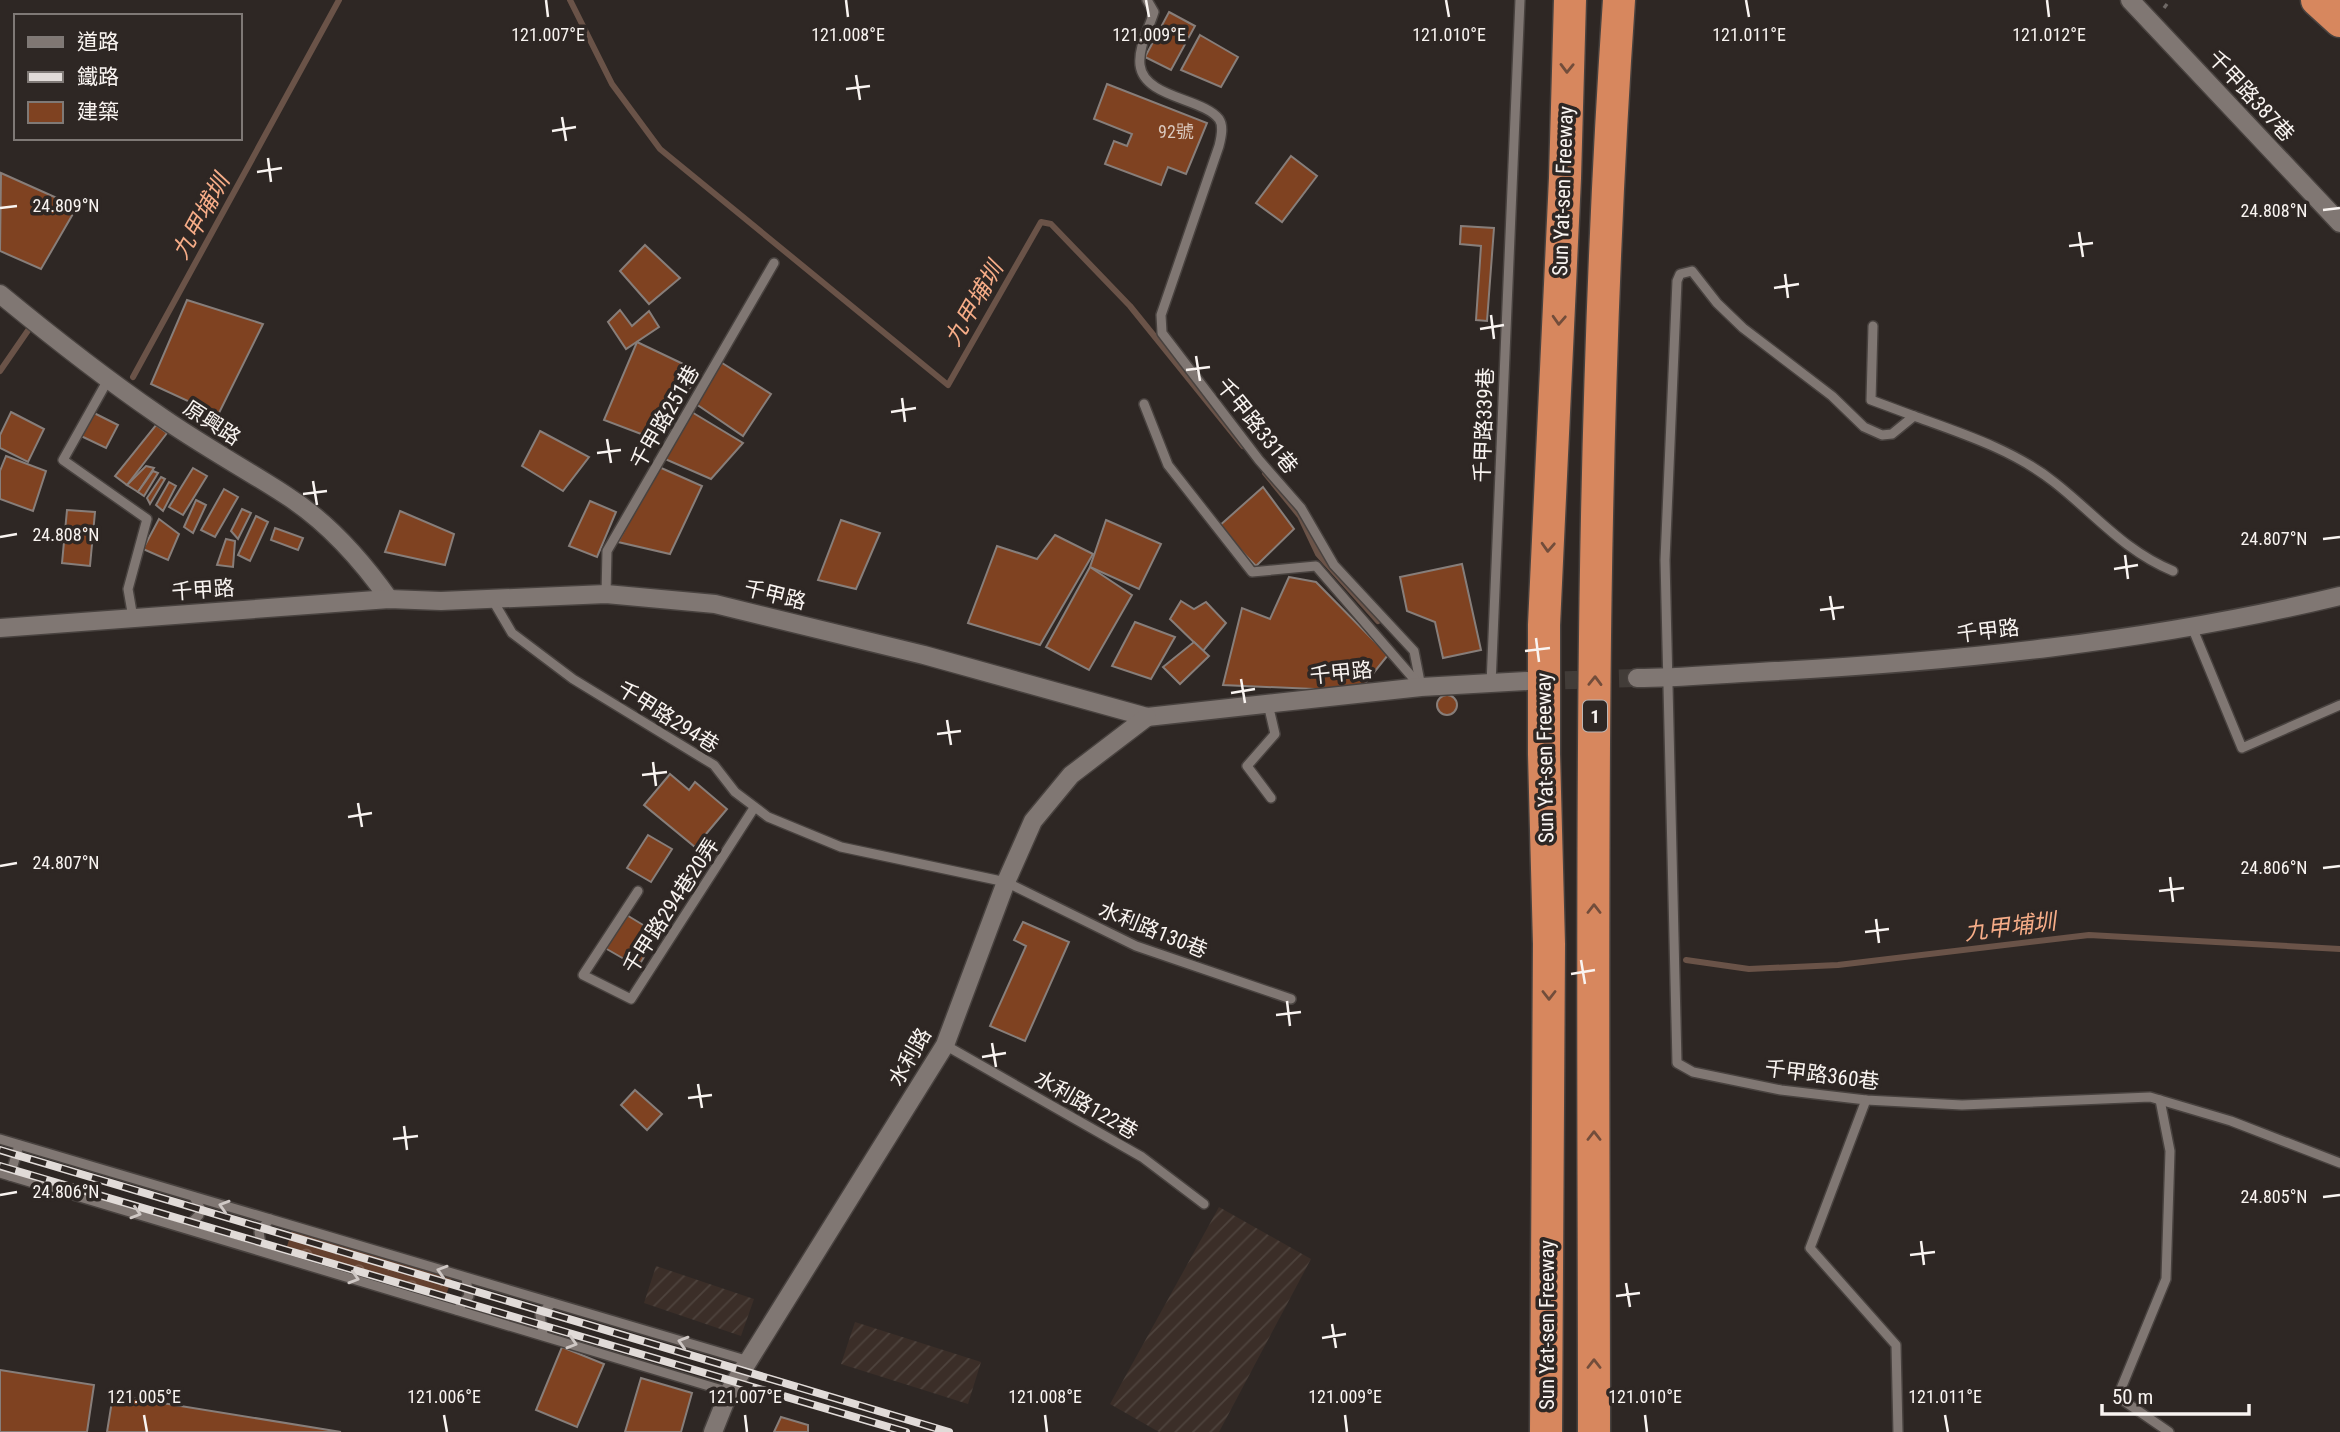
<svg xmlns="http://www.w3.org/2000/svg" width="2340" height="1432" font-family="'Roboto Condensed','Noto Sans TC',sans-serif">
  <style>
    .industrial { fill: url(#industrial-furrows) }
    .forest { fill: url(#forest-crowns) }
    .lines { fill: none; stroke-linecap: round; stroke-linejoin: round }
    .stream { stroke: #6a5348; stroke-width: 6 }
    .building { fill: #7f4221; stroke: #877e7a; stroke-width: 2 }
    .street-tunnel { stroke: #423c38; stroke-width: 18; stroke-dasharray: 18 9; stroke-linecap: butt }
    .lane-casing { stroke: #48423f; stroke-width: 12 }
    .street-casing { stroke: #48423f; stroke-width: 21 }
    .highway-casing { stroke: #48423f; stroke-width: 35 }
    .path { stroke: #6e6865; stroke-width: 3.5; stroke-dasharray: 5 5; stroke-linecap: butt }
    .lane { stroke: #807773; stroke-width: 9 }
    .street { stroke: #807773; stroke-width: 18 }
    .highway { stroke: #d7875e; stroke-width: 32 }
    .rail-casing { stroke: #e1dbd8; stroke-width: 8 }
    .rail { stroke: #2e2724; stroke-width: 5; stroke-dasharray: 16; stroke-linecap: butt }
    .oneway { stroke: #724d3b }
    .oneway2 { stroke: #cfc8c5 }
    .ticks { fill: none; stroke: #f9f4f1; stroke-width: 2.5 }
    .labels { text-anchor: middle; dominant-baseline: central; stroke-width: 7; stroke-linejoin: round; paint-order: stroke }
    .number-label { font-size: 18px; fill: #dac8bd }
    .shield { fill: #2e2724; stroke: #bcb6b4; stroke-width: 2 }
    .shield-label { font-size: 19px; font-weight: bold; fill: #f9f4f1 }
    .street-label { font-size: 21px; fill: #f9f4f1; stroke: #2e2724 }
    .water-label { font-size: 23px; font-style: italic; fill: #f7ad88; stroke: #2e2724 }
    .ticks-label { font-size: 18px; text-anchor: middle; fill: #f9f4f1; stroke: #2e2724; stroke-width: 7; stroke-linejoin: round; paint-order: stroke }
  </style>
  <defs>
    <pattern id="industrial-furrows" width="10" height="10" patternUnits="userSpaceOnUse" patternTransform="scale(1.75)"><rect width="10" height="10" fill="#3b2e28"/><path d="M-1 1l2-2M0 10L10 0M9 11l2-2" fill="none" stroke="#4e433d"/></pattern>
    <pattern id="forest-crowns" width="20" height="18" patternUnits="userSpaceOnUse" patternTransform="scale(1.75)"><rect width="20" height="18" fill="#64402e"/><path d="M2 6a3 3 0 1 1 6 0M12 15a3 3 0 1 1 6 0" fill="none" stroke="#7b5c4d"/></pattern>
  </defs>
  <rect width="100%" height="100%" fill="#2e2724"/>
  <g class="industrial">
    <path d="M1219 1207 1311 1259 1219 1432H1159L1110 1404Z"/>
    <path d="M656 1266 754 1299 741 1336 644 1303Z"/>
    <path d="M855 1322 981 1362 968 1404 841 1364Z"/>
  </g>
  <path class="forest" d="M292 1230 452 1278 444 1301 285 1253Z"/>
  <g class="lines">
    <g class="stream">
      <path d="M570 0 612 84 660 149 948 385 1041 222 1051 224 1130 306 1243 446"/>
      <path d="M0 371 29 329"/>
      <path d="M133 377 339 0"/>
      <path d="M1265 473 1300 516 1318 554 1378 621"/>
      <path d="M1686 960 1749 969 1838 965 2089 935 2340 949"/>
    </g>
  </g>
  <g class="building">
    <path d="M1169 12 1195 26 1171 70 1145 57Z"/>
    <path d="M1200 35 1238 57 1221 87 1181 70Z"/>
    <path d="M1107 84 1207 123 1186 174 1168 167 1161 185 1105 164 1114 141 1127 146 1132 134 1094 119Z"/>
    <path d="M1291 156 1317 176 1282 222 1256 203Z"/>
    <path d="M1 173 77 207 41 269 0 251Z"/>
    <path d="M1461 226 1494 228 1487 321 1476 320 1481 246 1460 244Z"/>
    <path d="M645 245 680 278 649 304 620 271Z"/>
    <path d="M187 300 263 324 218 415 151 384Z"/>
    <path d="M620 310 632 326 649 311 659 327 626 349 608 322Z"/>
    <path d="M637 342 700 372 657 440 604 420Z"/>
    <path d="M719 361 771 394 743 436 696 404Z"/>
    <path d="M690 411 743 443 711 479 665 459Z"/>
    <path d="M11 412 44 429 28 462 0 448V435Z"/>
    <path d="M94 413 118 425 106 448 81 436Z"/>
    <path d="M156 425 167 433 127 485 115 476Z"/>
    <path d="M540 431 589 457 563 491 522 466Z"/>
    <path d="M6 456 46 471 33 511 0 499V471Z"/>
    <path d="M146 466 154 468 138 492 127 485Z"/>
    <path d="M659 467 702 486 670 554 618 542Z"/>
    <path d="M193 468 207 476 183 515 169 507Z"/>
    <path d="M153 471 158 473 144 496 138 492Z"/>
    <path d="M161 477 165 479 150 504 147 498Z"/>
    <path d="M169 482 176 486 163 511 156 505Z"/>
    <path d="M1263 487 1294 529 1256 566 1218 527Z"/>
    <path d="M224 489 238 497 215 537 201 530Z"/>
    <path d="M196 500 206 505 193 533 184 527Z"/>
    <path d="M590 501 616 512 597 557 569 546Z"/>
    <path d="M242 509 251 513 238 539 231 531Z"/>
    <path d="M67 510 95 512 90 566 62 563Z"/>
    <path d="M400 511 454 534 445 565 385 552Z"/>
    <path d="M256 516 268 522 250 561 238 555Z"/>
    <path d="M159 519 179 534 168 560 143 549Z"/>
    <path d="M841 520 880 533 856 589 818 580Z"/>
    <path d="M1106 520 1161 544 1139 589 1090 567Z"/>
    <path d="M275 528 303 538 298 550 271 540Z"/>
    <path d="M1055 535 1093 554 1040 645 968 623 997 546 1037 559Z"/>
    <path d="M226 539 235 541 233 567 217 565Z"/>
    <path d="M1462 564 1481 650 1443 658 1435 622 1407 611 1400 577Z"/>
    <path d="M1090 567 1132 595 1089 670 1046 647Z"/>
    <path d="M1289 577 1316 582 1388 655 1359 691 1223 685 1242 608 1270 619Z"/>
    <path d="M1181 601 1194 609 1206 602 1226 623 1203 651 1170 619Z"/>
    <path d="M1135 622 1175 637 1151 679 1112 666Z"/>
    <path d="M1194 642 1209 656 1180 684 1163 667Z"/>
    <circle cx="1447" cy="705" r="10"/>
    <path d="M670 774 689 790 695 782 727 809 695 847 644 805Z"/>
    <path d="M648 835 672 849 651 882 627 868Z"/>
    <path d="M625 914 658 934 638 967 605 948Z"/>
    <path d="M1023 922 1069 942 1025 1041 990 1026 1026 946 1014 940Z"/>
    <path d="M635 1090 662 1114 647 1130 621 1105Z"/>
    <path d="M562 1347 604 1364 577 1427 536 1410Z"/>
    <path d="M0 1370 94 1385 87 1432H0Z"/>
    <path d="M641 1378 692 1393 681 1432H625Z"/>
    <path d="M113 1395 341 1432H107Z"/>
    <path d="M781 1417 808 1425V1432H774Z"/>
  </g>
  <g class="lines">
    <path class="street-tunnel" d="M1538 681 1637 678"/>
    <g class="lane-casing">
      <g id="lane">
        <path d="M1147 0 1154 12C1149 28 1138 48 1140 65 1144 98 1203 98 1219 119 1224 126 1221 138 1219 146L1161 315 1162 333 1259 460 1301 508 1334 565 1414 651 1421 687"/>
        <path d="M1873 326 1871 400 1914 416"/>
        <path d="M109 378 63 460 147 519 128 589 133 618"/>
        <path d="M1144 404 1168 465 1252 572 1316 566 1420 686"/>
        <path d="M2173 571C2124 551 2095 514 2054 482 2014 450 1961 433 1914 416L1892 434 1882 435 1864 427 1832 396 1743 328 1717 303 1692 271 1680 274 1677 281 1665 560 1677 1063 1693 1072 1781 1090 1866 1100 1962 1105 2150 1097 2231 1121 2340 1163"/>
        <path d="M606 594 607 551 774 263"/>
        <path d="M492 599 512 633 573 679 714 765 735 792 768 817 841 847 1006 882 1136 946 1291 999"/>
        <path d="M2192 627 2242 748 2340 705"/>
        <path d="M1491 684 1520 0"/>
        <path d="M1268 704 1275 734 1247 766 1271 798"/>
        <path d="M638 891 583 975 631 999 754 808"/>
        <path d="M945 1045 1142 1157 1204 1204"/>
        <path d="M1866 1100 1810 1248 1896 1345 1898 1432"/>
        <path d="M2160 1100 2170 1151 2166 1279 2120 1391 2124 1401 2169 1432"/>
        <path d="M0 1139 749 1361"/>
        <path d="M0 1173 729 1392"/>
        <path d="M10 1176 19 1145"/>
        <path d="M186 1228 199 1215 200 1208 194 1197"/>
        <path d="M262 1251 259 1232 270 1219"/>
        <path d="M457 1310 469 1296 466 1278"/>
        <path d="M543 1334 540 1315 552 1303"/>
      </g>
    </g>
    <g class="street-casing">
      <g id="street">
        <path d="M2130 0 2340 223"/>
        <path d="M0 294C51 336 103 377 157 414 198 443 242 467 284 494 327 521 360 558 389 599"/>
        <path d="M0 628 389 599 441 601 606 594 715 604 924 655 1147 717 1421 687 1527 681"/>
        <path d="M1637 678C1678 678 1718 674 1759 672 1954 662 2149 642 2340 596"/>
        <path d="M713 1432 729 1392 945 1045 1006 882 1033 821 1071 775 1147 717"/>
      </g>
    </g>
    <g class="highway-casing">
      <g id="highway">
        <path d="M2317 0 2340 21"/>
        <path d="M1546 1432 1549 944 1544 754V625L1565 178 1570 0"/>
        <path d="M1594 1432C1594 955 1586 476 1619 0"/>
      </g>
    </g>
    <path class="path" d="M2164 8 2170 0"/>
    <use href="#lane" class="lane"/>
    <use href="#street" class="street"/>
    <use href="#highway" class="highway"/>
    <g class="rail-casing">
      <g id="rail">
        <path d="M0 1150 949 1432"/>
        <path d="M0 1166 906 1432"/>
      </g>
    </g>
    <use href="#rail" class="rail"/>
  </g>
  <defs><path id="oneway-chevron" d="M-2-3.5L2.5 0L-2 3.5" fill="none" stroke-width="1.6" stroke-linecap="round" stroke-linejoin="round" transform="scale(1.75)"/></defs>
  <g class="oneway">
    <use href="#oneway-chevron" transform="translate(1567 68) rotate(91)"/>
    <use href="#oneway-chevron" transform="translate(1559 320) rotate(93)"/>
    <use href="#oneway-chevron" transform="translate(1548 547) rotate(93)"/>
    <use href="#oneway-chevron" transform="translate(1595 681) rotate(-89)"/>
    <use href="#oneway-chevron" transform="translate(1594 909) rotate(-90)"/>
    <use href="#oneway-chevron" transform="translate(1549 995) rotate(90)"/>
    <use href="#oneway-chevron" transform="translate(1594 1136) rotate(-90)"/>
    <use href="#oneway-chevron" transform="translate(1594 1364) rotate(-90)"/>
  </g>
  <g class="oneway2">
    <use href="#oneway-chevron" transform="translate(224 1206) rotate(-163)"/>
    <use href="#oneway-chevron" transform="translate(136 1213) rotate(17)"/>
    <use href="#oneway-chevron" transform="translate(442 1271) rotate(-163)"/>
    <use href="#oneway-chevron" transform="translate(354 1278) rotate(17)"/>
    <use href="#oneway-chevron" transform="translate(683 1342) rotate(-164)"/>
    <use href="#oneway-chevron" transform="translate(572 1343) rotate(17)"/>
  </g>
  <path class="ticks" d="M546 0 548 17M846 0 848 17M1146 0 1149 17M1446 0 1449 17M1746 0 1749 17M2047 0 2049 17M856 75 860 100M846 89 870 86M562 117 566 141M552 131 576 127M268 158 271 182M257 172 282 168M0 208 17 206M2323 210 2340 208M2079 232 2083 257M2069 246 2093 243M1785 274 1788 298M1774 288 1799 284M1491 315 1494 339M1480 329 1504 325M1196 356 1200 381M1186 370 1210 367M902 398 905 422M891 412 916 408M607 439 611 463M597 453 621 450M313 481 317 505M303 494 327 491M0 537 17 534M2323 539 2340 537M2125 555 2128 579M2114 569 2138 565M1830 596 1834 620M1820 610 1844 607M1536 638 1539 662M1525 651 1550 648M1241 679 1245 703M1231 693 1255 689M947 720 951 745M937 734 961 731M653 762 656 786M642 775 667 772M358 803 362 827M348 817 372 813M0 866 17 863M2323 868 2340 866M2170 877 2173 902M2159 891 2184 888M1876 919 1879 943M1865 932 1889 929M1581 960 1585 984M1571 974 1595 970M1287 1001 1290 1026M1276 1015 1301 1012M992 1043 996 1067M982 1057 1006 1053M698 1084 702 1108M688 1098 712 1095M404 1126 407 1150M393 1139 418 1136M0 1195 17 1192M2323 1197 2340 1195M1921 1241 1924 1265M1910 1255 1935 1252M1626 1283 1630 1307M1616 1296 1640 1293M1332 1324 1336 1348M1322 1338 1346 1334M144 1415 147 1432M444 1415 447 1432M745 1415 747 1432M1045 1415 1047 1432M1345 1415 1347 1432M1645 1415 1647 1432M1945 1415 1948 1432"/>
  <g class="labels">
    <g class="number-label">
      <text x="1176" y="131">92號</text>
    </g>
    <rect class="shield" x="1583" y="700.5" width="24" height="31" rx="5"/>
    <g class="shield-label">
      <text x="1595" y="716">1</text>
    </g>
    <g class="street-label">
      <text transform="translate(2251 96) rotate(47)">千甲路387巷</text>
      <text transform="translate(1563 191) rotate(-88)">Sun Yat-sen Freeway</text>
      <text transform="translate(665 417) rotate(-60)">千甲路251巷</text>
      <text transform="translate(212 423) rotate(33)">原興路</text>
      <text transform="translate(1484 425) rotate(-88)">千甲路339巷</text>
      <text transform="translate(1257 426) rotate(51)">千甲路331巷</text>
      <text transform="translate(203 590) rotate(-4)">千甲路</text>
      <text transform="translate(775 595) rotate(14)">千甲路</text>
      <text transform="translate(1988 631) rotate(-7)">千甲路</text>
      <text transform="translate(1341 673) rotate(-6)">千甲路</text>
      <text transform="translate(668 717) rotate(32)">千甲路294巷</text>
      <text transform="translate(1545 758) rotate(-91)">Sun Yat-sen Freeway</text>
      <text transform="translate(671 906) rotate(-57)">千甲路294巷20弄</text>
      <text transform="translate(1153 930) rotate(22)">水利路130巷</text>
      <text transform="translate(910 1057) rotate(-60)">水利路</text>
      <text transform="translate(1822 1075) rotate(7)">千甲路360巷</text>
      <text transform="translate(1086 1105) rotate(30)">水利路122巷</text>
      <text transform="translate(1547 1325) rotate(-90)">Sun Yat-sen Freeway</text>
    </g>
    <g class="water-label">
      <text transform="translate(201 217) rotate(-61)">九甲埔圳</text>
      <text transform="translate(974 304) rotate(-60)">九甲埔圳</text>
      <text transform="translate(2010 927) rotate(-7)">九甲埔圳</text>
    </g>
  </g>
  <g class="ticks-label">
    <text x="548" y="41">121.007°E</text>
    <text x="848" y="41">121.008°E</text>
    <text x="1149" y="41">121.009°E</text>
    <text x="1449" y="41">121.010°E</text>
    <text x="1749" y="41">121.011°E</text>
    <text x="2049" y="41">121.012°E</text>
    <text x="66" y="212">24.809°N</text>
    <text x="2274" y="217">24.808°N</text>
    <text x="66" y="541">24.808°N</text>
    <text x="2274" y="545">24.807°N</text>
    <text x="66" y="869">24.807°N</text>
    <text x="2274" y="874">24.806°N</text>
    <text x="66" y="1198">24.806°N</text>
    <text x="2274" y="1203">24.805°N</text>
    <text x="144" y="1403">121.005°E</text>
    <text x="444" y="1403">121.006°E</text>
    <text x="745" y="1403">121.007°E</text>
    <text x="1045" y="1403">121.008°E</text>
    <text x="1345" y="1403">121.009°E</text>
    <text x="1645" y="1403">121.010°E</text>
    <text x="1945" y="1403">121.011°E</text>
  </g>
  <rect x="14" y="14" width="228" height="126" fill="#2e2724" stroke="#7f7976" stroke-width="2"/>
  <rect x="28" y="37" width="35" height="10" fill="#807773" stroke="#7f7976" stroke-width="2"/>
  <text x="77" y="49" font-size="21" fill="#f9f4f1">道路</text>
  <rect x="28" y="72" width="35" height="10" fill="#e1dbd8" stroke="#7f7976" stroke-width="2"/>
  <text x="77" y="84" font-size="21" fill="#f9f4f1">鐵路</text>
  <rect x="28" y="102" width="35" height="21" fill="#7f4221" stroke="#7f7976" stroke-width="2"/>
  <text x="77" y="119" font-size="21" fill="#f9f4f1">建築</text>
  <path d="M2102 1404v10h147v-10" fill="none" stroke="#f9f4f1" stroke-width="3.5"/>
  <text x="2112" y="1404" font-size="21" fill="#f9f4f1" stroke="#2e2724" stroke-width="5" paint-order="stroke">50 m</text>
</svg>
